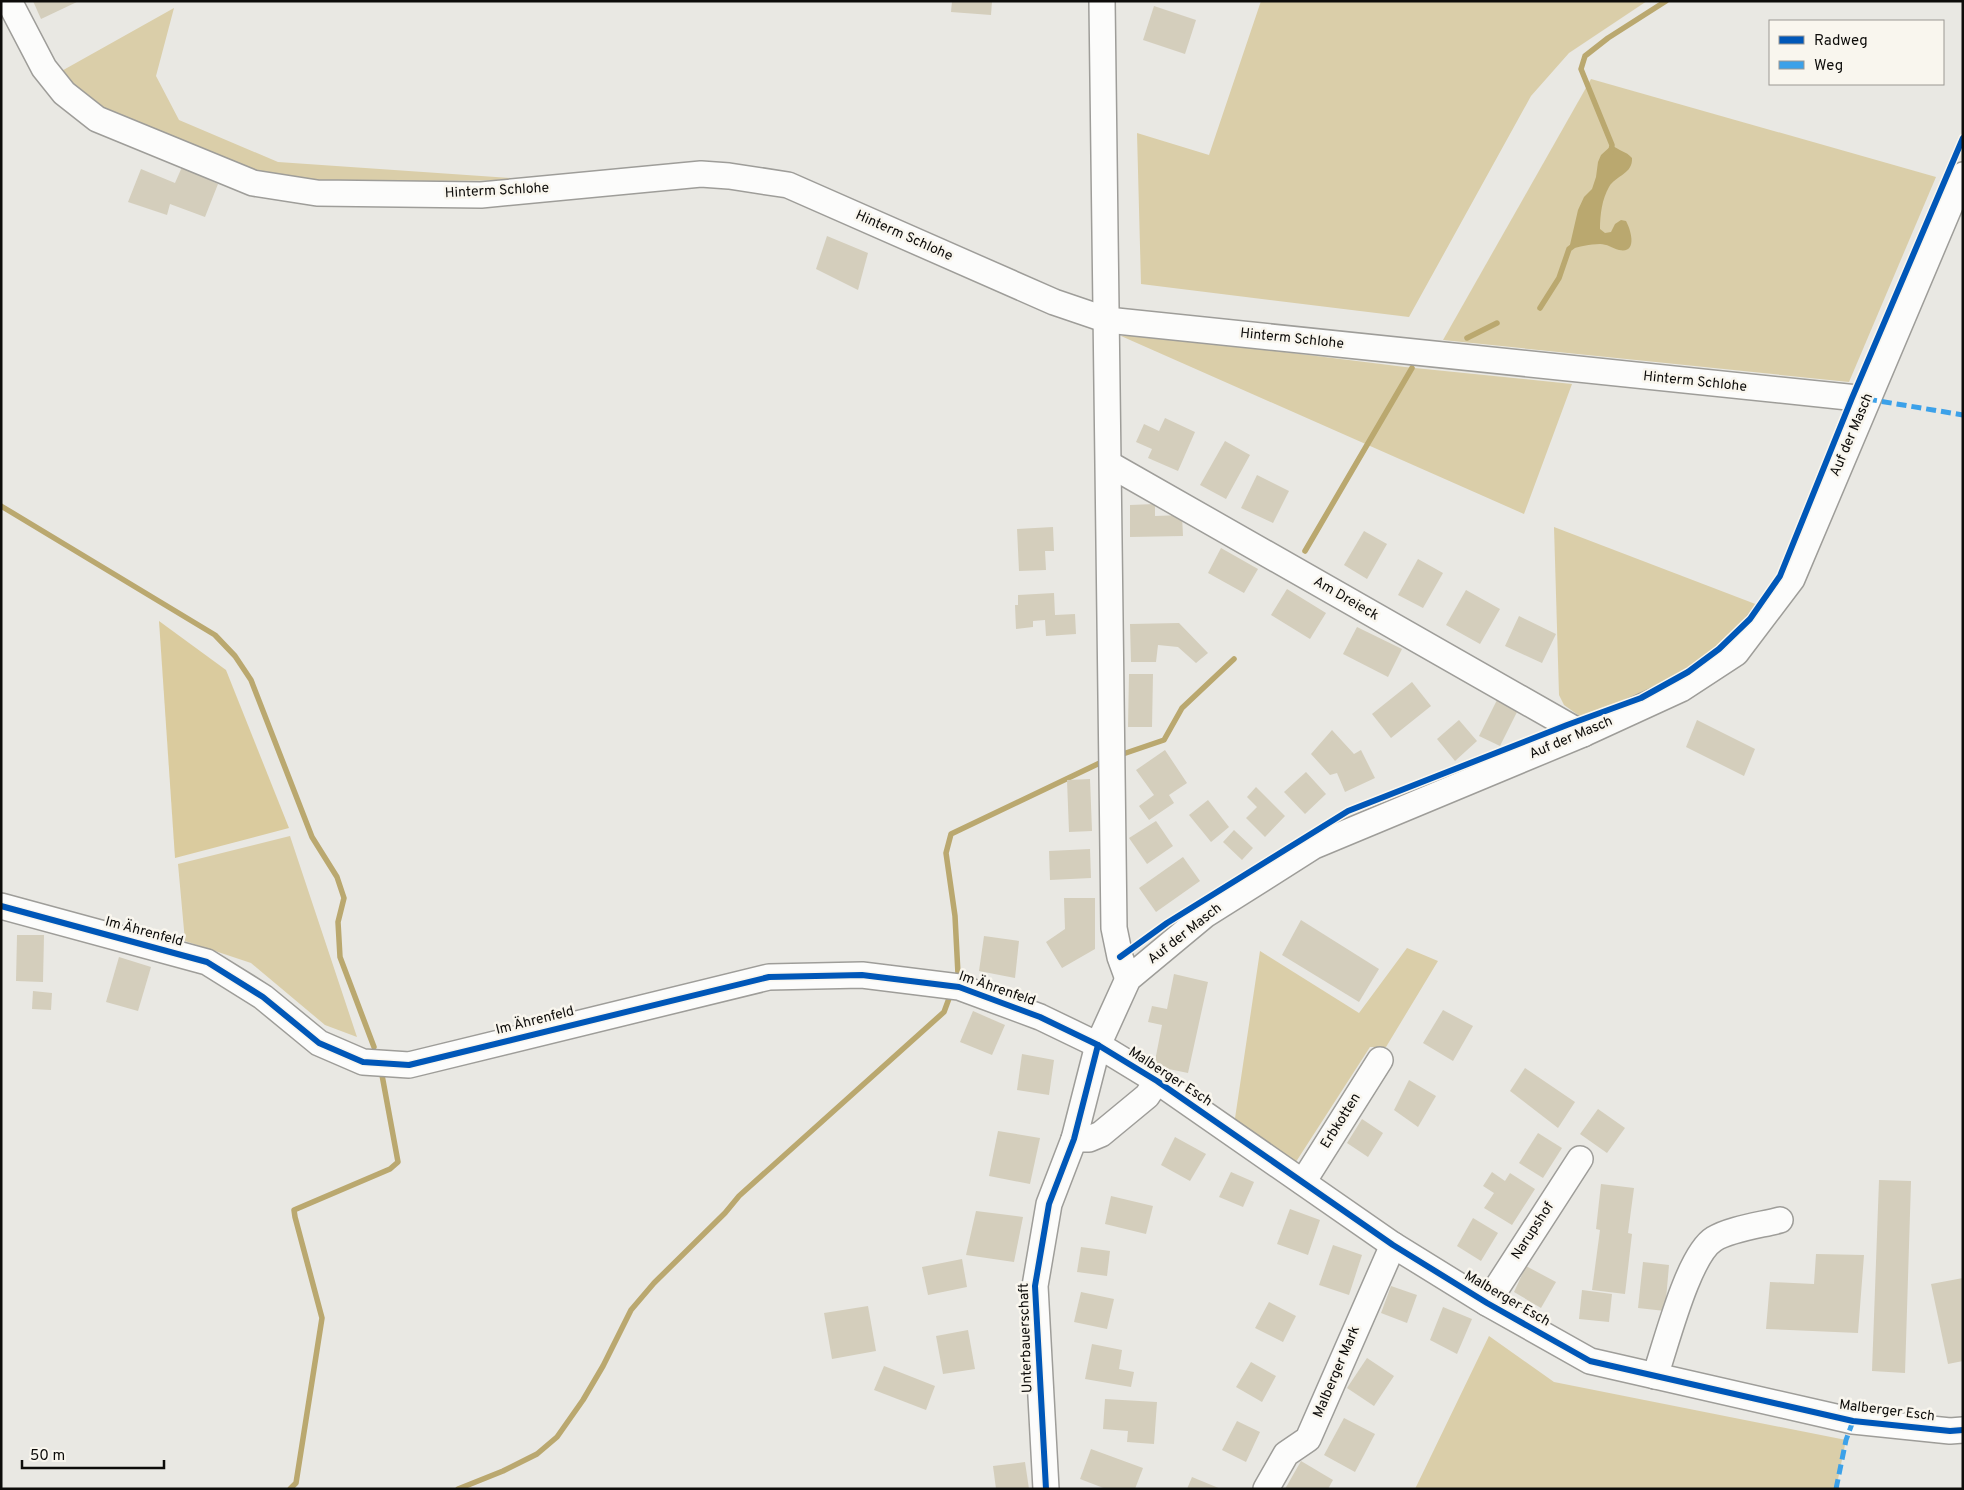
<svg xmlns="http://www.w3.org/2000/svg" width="1964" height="1490" font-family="Overpass,sans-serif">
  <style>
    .green { fill: #dacea9 }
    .forest { fill: #dacb9e }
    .water { fill: #baa86f }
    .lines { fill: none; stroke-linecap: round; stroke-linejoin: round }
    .stream { stroke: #baa86f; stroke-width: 5.5 }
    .building { fill: #d4cebc }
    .minor-casing { stroke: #9e9d99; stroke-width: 28 }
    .minor { stroke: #fcfcfb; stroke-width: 25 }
    .quiet { stroke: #3ca1e9; stroke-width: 5; stroke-dasharray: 10 5; stroke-linecap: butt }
    .cycleway-casing { stroke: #f9f6ee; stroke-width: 9 }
    .cycleway { stroke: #0057b8; stroke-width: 6 }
    .labels { text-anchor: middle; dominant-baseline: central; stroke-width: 5; stroke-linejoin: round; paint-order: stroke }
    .street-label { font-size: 14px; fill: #0d0c0a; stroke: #f9f6ee }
  </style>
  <rect width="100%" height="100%" fill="#e9e8e3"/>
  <g class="green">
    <path d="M1261 1H1647L1569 53 1531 96 1409 317 1141 284 1137 133 1209 155Z"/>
    <path d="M174 8 156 76 179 120 278 162 539 180 319 182 259 171 101 110 58 73Z"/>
    <path d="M1591 79 1936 177 1849 382 1443 340Z"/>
    <path d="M1121 336H1156L1405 367 1572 384 1524 514Z"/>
    <path d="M1554 527 1758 605 1719 650 1681 675 1588 722 1564 705 1559 695Z"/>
    <path d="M290 836 357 1037 325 1025 251 963 185 941 178 864Z"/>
    <path d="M1407 948 1438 961 1386 1047H1370L1292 1168 1234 1125 1260 951 1359 1013Z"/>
    <path d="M1489 1336 1554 1382 1846 1440 1836 1489H1415Z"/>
  </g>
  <path class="forest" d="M159 621 226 670 289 828 175 858Z"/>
  <path class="water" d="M1612 145C1619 151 1626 151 1632 158 1633 174 1616 175 1609 187 1602 199 1600 215 1600 229L1605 233 1611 232 1615 224 1621 220 1626 221C1631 230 1638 254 1619 250 1612 248 1607 244 1600 244 1590 244 1579 247 1569 249L1578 210 1584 197 1592 189 1596 177 1598 162 1601 155Z"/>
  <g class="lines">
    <g class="stream">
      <path d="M1611 152 1612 145 1581 69 1585 56 1608 38 1666 1"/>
      <path d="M1540 308 1559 278 1569 249 1573 246"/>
      <path d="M1467 338 1497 323"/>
      <path d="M1 506 215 635 235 656 251 680 312 837 337 877 344 898 338 922 340 957 374 1047"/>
      <path d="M1305 551 1412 368"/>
      <path d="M1117 756 1164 740 1182 708 1234 659"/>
      <path d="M955 981 958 974 955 916 946 853 951 834 1106 760"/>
      <path d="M290 1489 296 1483 322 1318 295 1217 294 1210 390 1169 398 1162 382 1075"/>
      <path d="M458 1489 503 1471 537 1454 557 1437 583 1400 603 1366 631 1310 654 1283 725 1213 739 1196 944 1012 951 993"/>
    </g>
  </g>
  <g class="building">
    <path d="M33 1H79L41 19Z"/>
    <path d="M952 1H992L991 15 951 12Z"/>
    <path d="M1154 6 1196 20 1185 54 1143 40Z"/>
    <path d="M182 167 218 184 205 217 170 204 167 215 128 202 141 169 175 183Z"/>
    <path d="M827 236 868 253 858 290 816 269Z"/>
    <path d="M1165 418 1195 432 1178 471 1148 458 1152 449 1136 442 1144 424 1159 431Z"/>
    <path d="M1225 441 1250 455 1226 499 1200 485Z"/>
    <path d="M1257 475 1289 491 1273 523 1241 508Z"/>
    <path d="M1155 504V516L1182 515 1183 536 1130 537V505Z"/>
    <path d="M1053 527 1054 551H1045L1046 570 1019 571 1017 529Z"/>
    <path d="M1364 531 1387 544 1367 579 1344 565Z"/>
    <path d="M1221 548 1258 569 1244 593 1208 573Z"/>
    <path d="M1418 559 1443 573 1423 608 1398 595Z"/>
    <path d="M1287 589 1326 613 1310 639 1271 615Z"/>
    <path d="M1466 590 1500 609 1480 644 1446 625Z"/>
    <path d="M1054 593 1055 615 1075 614 1076 634 1046 636 1045 620 1033 621V627L1016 629 1015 605H1018V595Z"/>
    <path d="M1519 616 1556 634 1542 663 1505 646Z"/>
    <path d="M1179 623 1208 653 1196 663 1178 647 1158 645 1156 662H1131L1130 624Z"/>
    <path d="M1357 627 1402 649 1388 677 1343 654Z"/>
    <path d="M1129 674H1153L1152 727H1128Z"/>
    <path d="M1412 682 1431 706 1391 738 1372 714Z"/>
    <path d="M1497 700 1518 710 1500 746 1479 736Z"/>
    <path d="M1459 720 1477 741 1455 761 1437 739Z"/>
    <path d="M1697 720 1755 749 1744 776 1686 747Z"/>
    <path d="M1332 730 1354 754 1361 750 1375 778 1345 792 1337 773 1330 775 1311 754Z"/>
    <path d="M1165 750 1187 783 1169 795 1174 803 1149 820 1139 806 1154 795 1136 770Z"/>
    <path d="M1306 772 1326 794 1305 814 1284 792Z"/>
    <path d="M1090 779 1092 831 1069 832 1067 780Z"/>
    <path d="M1256 787 1285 816 1265 837 1246 818 1257 807 1247 797Z"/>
    <path d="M1208 800 1229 827 1211 842 1189 815Z"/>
    <path d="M1156 821 1173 846 1147 864 1129 838Z"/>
    <path d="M1234 830 1253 848 1242 860 1223 842Z"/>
    <path d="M1090 849 1091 878 1050 880 1049 851Z"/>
    <path d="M1183 857 1200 881 1156 912 1139 888Z"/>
    <path d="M1064 898H1095V949L1062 968 1046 942 1065 929Z"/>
    <path d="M1301 920 1379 969 1359 1002 1282 955Z"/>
    <path d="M17 935H44L43 982 16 981Z"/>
    <path d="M984 936 1019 941 1015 978 979 971Z"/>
    <path d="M119 957 151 967 138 1011 106 1002Z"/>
    <path d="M1174 974 1208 982 1188 1073 1154 1066 1162 1025 1148 1022 1152 1006 1167 1009Z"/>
    <path d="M33 991 52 993 51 1010 32 1009Z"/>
    <path d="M1443 1010 1473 1026 1453 1061 1423 1043Z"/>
    <path d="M973 1011 1005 1025 992 1055 960 1042Z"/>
    <path d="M1022 1054 1054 1060 1049 1095 1017 1090Z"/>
    <path d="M1525 1068 1575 1102 1558 1128 1510 1091Z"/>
    <path d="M1409 1080 1436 1096 1418 1127 1394 1110Z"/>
    <path d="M1598 1109 1625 1128 1607 1153 1580 1134Z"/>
    <path d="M1362 1119 1383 1133 1368 1157 1347 1143Z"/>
    <path d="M998 1131 1040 1138 1030 1184 989 1176Z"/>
    <path d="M1538 1133 1562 1148 1543 1178 1519 1163Z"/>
    <path d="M1175 1137 1206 1154 1190 1181 1161 1165Z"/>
    <path d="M1231 1172 1254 1182 1243 1207 1219 1197Z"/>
    <path d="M1492 1172 1505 1181 1510 1173 1535 1189 1512 1225 1484 1208 1494 1193 1483 1186Z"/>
    <path d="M1879 1180 1911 1181 1905 1373 1872 1371Z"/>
    <path d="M1601 1184 1634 1188 1628 1233 1632 1234 1625 1294 1592 1290 1600 1230 1596 1229Z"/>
    <path d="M1111 1196 1153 1206 1146 1234 1105 1224Z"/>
    <path d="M1290 1209 1320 1220 1308 1255 1277 1244Z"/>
    <path d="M976 1211 1023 1217 1014 1262 966 1255Z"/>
    <path d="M1473 1218 1498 1233 1481 1261 1457 1246Z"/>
    <path d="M1333 1245 1362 1255 1349 1295 1319 1285Z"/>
    <path d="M1081 1247 1110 1251 1107 1276 1077 1272Z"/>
    <path d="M1816 1254 1864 1255 1858 1333 1766 1329 1770 1282 1814 1284Z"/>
    <path d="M962 1259 967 1287 928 1295 922 1267Z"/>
    <path d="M1643 1262 1669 1265 1665 1311 1638 1308Z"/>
    <path d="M1526 1266 1556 1282 1541 1308 1514 1292Z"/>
    <path d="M1963 1278V1361L1948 1364 1931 1284Z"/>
    <path d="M1391 1286 1417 1295 1407 1323 1381 1313Z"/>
    <path d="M1582 1290 1612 1294 1609 1322 1579 1319Z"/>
    <path d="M1081 1292 1114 1299 1107 1329 1074 1322Z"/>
    <path d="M1269 1302 1296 1316 1283 1342 1255 1328Z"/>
    <path d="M868 1306 876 1351 832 1359 824 1313Z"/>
    <path d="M1443 1307 1472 1319 1457 1354 1430 1340Z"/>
    <path d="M968 1330 975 1369 943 1374 936 1336Z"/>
    <path d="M1092 1344 1122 1350 1119 1369 1134 1372 1131 1387 1085 1379Z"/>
    <path d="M1367 1358 1394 1376 1374 1406 1347 1388Z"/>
    <path d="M1251 1362 1276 1376 1262 1402 1236 1387Z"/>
    <path d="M884 1366 935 1386 926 1410 874 1390Z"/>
    <path d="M1105 1399 1157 1402 1154 1444 1127 1442 1128 1431 1103 1429Z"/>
    <path d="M1344 1418 1375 1434 1355 1472 1324 1455Z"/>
    <path d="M1237 1421 1260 1432 1246 1462 1222 1450Z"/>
    <path d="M1091 1449 1143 1468 1135 1489H1106L1080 1479Z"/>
    <path d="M1301 1461 1333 1480 1328 1489H1285Z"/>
    <path d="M1025 1462 1029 1489H996L993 1466Z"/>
    <path d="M1192 1477 1221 1489H1187Z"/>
  </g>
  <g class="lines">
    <g class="minor-casing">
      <g id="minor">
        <path d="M9 1 44 68 64 93 97 119 253 183 317 193 481 195 701 174 729 176 788 185 1054 302 1107 320 1867 399"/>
        <path d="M1102 1 1114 928 1120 957 1128 979"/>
        <path d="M1109 464 1583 734"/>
        <path d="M1 906 207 962 263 997 319 1043 363 1062 409 1065 769 977 862 975 959 987 1040 1017 1098 1045 1157 1081 1393 1245 1487 1303 1590 1361 1853 1421 1950 1431 1963 1430"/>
        <path d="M1074 1139H1089L1101 1134 1147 1096 1157 1081"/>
        <path d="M1303 1182 1380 1060"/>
        <path d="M1487 1303 1580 1159"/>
        <path d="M1655 1376C1666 1345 1688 1255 1714 1239 1730 1229 1761 1225 1780 1220"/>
        <path d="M1046 1489 1035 1286 1049 1204 1074 1139 1098 1045 1128 979 1205 915 1314 846 1583 734 1681 689 1736 653 1792 579 1963 175"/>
        <path d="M1266 1489 1286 1454 1308 1439 1393 1245"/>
      </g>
    </g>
    <use href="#minor" class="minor"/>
    <g class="quiet">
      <path d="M1867 399 1963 415"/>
      <path d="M1836 1489 1846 1440 1853 1421"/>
    </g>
    <g class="cycleway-casing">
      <g id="cycleway">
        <path d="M1 906 207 962 263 997 319 1043 363 1062 409 1065 769 977 862 975 959 987 1040 1017 1098 1045 1157 1081 1393 1245 1487 1303 1590 1361 1853 1421 1950 1431 1963 1430"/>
        <path d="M1120 957 1167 923 1348 811 1567 725 1641 698 1688 672 1719 649 1750 619 1780 576 1852 398 1963 138"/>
        <path d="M1046 1489 1035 1286 1049 1204 1074 1139 1098 1045"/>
      </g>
    </g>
    <use href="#cycleway" class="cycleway"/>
  </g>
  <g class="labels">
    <g class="street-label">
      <text transform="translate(497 191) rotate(-3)">Hinterm Schlohe</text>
      <text transform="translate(904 236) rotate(24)">Hinterm Schlohe</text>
      <text transform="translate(1292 339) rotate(6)">Hinterm Schlohe</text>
      <text transform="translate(1695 382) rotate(6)">Hinterm Schlohe</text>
      <text transform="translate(1852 435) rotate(-67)">Auf der Masch</text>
      <text transform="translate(1346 599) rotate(30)">Am Dreieck</text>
      <text transform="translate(1571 738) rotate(-23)">Auf der Masch</text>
      <text transform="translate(144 932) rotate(15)">Im Ährenfeld</text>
      <text transform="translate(1185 934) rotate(-38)">Auf der Masch</text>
      <text transform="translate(997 989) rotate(19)">Im Ährenfeld</text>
      <text transform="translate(535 1021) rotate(-14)">Im Ährenfeld</text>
      <text transform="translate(1170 1077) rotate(33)">Malberger Esch</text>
      <text transform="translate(1341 1121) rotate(-58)">Erbkotten</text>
      <text transform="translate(1533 1231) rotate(-57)">Narupshof</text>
      <text transform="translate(1507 1299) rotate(30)">Malberger Esch</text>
      <text transform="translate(1026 1338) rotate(-92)">Unterbauerschaft</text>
      <text transform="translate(1337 1372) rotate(-67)">Malberger Mark</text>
      <text transform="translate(1887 1411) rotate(7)">Malberger Esch</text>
    </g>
  </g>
  <rect width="1964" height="1490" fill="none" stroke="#0d0c0a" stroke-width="5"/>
  <rect x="1769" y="20" width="175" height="65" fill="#f9f6ee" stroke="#9b9893"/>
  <rect x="1779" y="36" width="25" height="8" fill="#0057b8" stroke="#9b9893"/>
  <text x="1814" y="45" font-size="15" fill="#0d0c0a">Radweg</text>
  <rect x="1779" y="61" width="25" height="8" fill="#3ca1e9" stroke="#9b9893"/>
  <text x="1814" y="70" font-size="15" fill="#0d0c0a">Weg</text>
  <path d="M22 1460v8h142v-8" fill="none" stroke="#0d0c0a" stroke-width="2.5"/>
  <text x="30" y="1460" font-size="15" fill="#0d0c0a" stroke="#f9f6ee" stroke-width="4" paint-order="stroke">50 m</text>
</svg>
